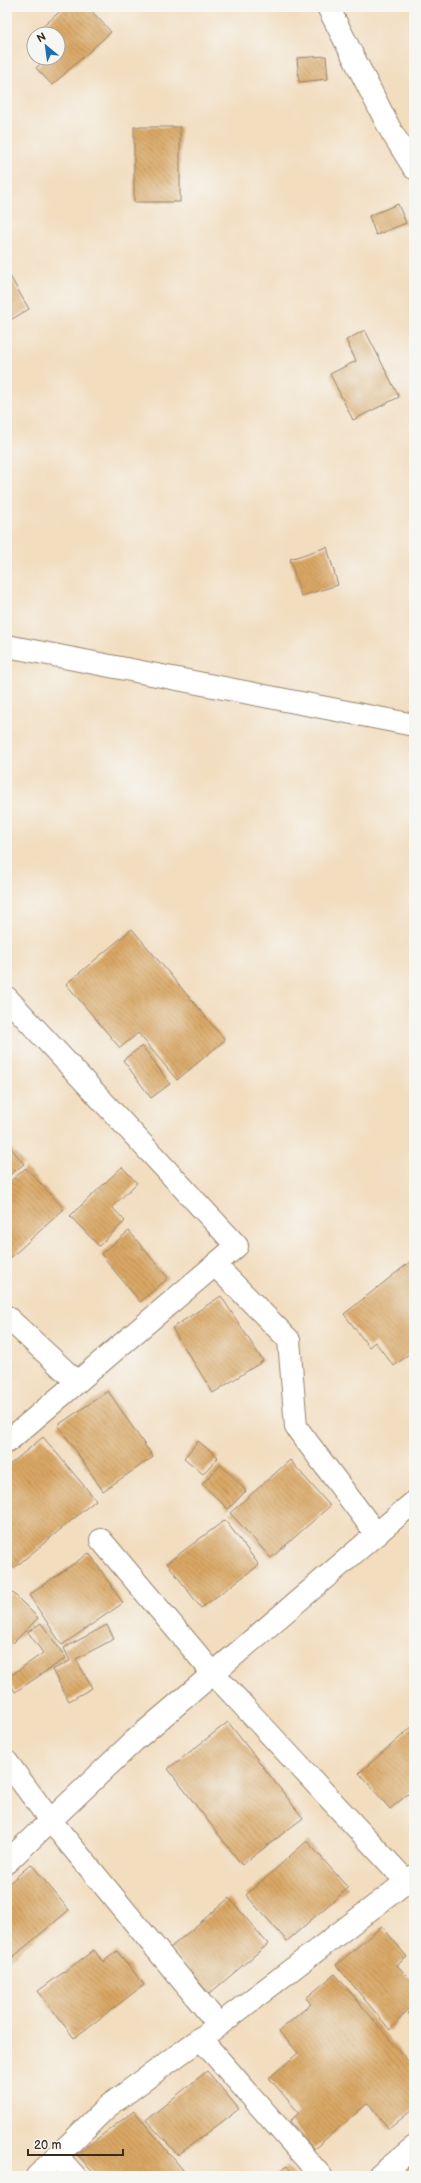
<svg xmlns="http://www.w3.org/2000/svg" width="421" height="2183" font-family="'Balsamiq Sans',sans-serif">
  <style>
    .building { fill: url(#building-back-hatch) }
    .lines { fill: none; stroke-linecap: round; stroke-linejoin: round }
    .minor-casing { stroke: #96846e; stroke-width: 24 }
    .minor { stroke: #fff; stroke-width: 22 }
  </style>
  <defs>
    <pattern id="building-back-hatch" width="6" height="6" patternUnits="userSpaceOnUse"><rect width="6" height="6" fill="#d9a765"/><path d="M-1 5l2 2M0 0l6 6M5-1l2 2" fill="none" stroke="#b18853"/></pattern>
  </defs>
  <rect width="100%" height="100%" fill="#f6f6f2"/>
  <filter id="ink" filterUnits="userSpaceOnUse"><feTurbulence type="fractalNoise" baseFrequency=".025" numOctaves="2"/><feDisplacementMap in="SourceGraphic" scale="8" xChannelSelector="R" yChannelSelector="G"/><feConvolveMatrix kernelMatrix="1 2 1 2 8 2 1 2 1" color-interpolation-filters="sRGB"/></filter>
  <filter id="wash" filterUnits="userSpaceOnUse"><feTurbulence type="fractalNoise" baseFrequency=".012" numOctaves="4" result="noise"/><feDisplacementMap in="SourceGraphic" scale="16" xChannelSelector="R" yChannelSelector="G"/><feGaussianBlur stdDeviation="0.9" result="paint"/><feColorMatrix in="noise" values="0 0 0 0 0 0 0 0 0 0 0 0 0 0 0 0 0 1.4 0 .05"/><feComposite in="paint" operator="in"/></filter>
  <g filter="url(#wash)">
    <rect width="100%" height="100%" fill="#f2ddbf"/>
    <g id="blocks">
      <g class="building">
        <path d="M65 7H88L111 32 52 85 36 68 47 58H58V34H42L39 30Z"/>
        <path d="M326 56 328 79 299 82 297 58Z"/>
        <rect x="134" y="127" width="46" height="75"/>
        <path d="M398 204 406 223 376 235 369 216Z"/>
        <path d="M7 271 29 309 7 322Z"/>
        <path d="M365 330 399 397 353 420 330 374 356 361 346 340Z"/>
        <path d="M327 547 338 585 301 596 290 559Z"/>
        <path d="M132 929 225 1040 177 1080 138 1033 120 1048 66 984Z"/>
        <path d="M142 1046 170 1084 151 1098 123 1060Z"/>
        <path d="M7 1143 24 1164 7 1177Z"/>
        <path d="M122 1167 137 1183 112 1207 125 1221 99 1246 70 1216Z"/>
        <path d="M26 1168 64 1209 7 1261V1184Z"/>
        <path d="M129 1231 168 1278 140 1302 101 1254Z"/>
        <path d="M411 1261 414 1264V1350L394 1366 375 1342 369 1347 344 1314Z"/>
        <path d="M221 1296 263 1361 213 1393 172 1328Z"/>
        <path d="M108 1391 153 1457 103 1491 58 1425Z"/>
        <path d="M43 1437 96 1500 14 1568 7 1559V1467Z"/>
        <path d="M198 1441 218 1457 203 1474 184 1458Z"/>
        <path d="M290 1460 330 1506 271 1558 230 1513Z"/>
        <path d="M221 1465 246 1491 228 1509 202 1484Z"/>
        <path d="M225 1520 259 1565 201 1608 167 1563Z"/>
        <path d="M89 1553 123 1603 62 1645 29 1595Z"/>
        <path d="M13 1593 38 1618 7 1649V1599Z"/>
        <path d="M41 1623 66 1658 15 1692 7 1678 43 1653 28 1632Z"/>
        <path d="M107 1625 114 1639 76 1659 92 1688 69 1701 52 1670 70 1661 64 1648Z"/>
        <path d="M228 1722 303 1818 242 1865 168 1769Z"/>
        <path d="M413 1726 414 1789 390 1809 359 1773Z"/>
        <path d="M307 1841 348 1888 287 1941 246 1895Z"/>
        <path d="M31 1864 69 1910 7 1962V1885Z"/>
        <path d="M229 1898 268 1944 209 1994 170 1948Z"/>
        <path d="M382 1926 407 1957 397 1965 414 1984V2003L390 2030 336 1965Z"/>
        <path d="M94 1950 103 1962 117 1951 144 1985 74 2038 38 1991Z"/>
        <path d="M335 1974 414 2068V2108L389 2129 368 2103 314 2149 290 2121 299 2113 269 2078 298 2053 279 2031 311 2004 306 1998Z"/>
        <path d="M414 2008V2022L408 2013Z"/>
        <path d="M207 2071 239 2109 178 2155 146 2120Z"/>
        <path d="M134 2111 188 2176H96L77 2154Z"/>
        <path d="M414 2156V2176H392Z"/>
        <path d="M287 2166 295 2176H274Z"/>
      </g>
    </g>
  </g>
  <g filter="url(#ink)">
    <use href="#blocks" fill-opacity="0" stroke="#96846e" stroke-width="1"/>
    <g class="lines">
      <g class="minor-casing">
        <g id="minor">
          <path d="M328 7 391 131 414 168"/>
          <path d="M7 646 414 725"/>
          <path d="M7 998 237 1246 7 1442"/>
          <path d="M215 1265 289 1340 296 1427 377 1535"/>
          <path d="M7 1317 77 1382"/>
          <path d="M101 1540 213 1673 407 1882"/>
          <path d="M7 1762 50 1820 219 2025"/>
          <path d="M7 1862 134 1741 414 1502"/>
          <path d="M200 2038 321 2176"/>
          <path d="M57 2156 75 2176"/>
          <path d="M37 2176 107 2107 219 2025 414 1876"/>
          <path d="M379 2176 414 2147"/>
        </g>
      </g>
      <use href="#minor" class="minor"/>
    </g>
  </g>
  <rect width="421" height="2183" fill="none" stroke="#f6f6f2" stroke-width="24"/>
  <g transform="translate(46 46) rotate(331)"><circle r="19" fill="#f6f6f2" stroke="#aba49d"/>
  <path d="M0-3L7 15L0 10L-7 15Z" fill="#1f6fb2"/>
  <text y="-6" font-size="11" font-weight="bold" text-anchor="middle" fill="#3b2a1e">N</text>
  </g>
  <path d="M28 2149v6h95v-6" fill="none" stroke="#3b2a1e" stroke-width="2"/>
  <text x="34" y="2149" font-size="12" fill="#3b2a1e" stroke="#f6f6f2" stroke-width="3" paint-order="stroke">20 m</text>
</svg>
